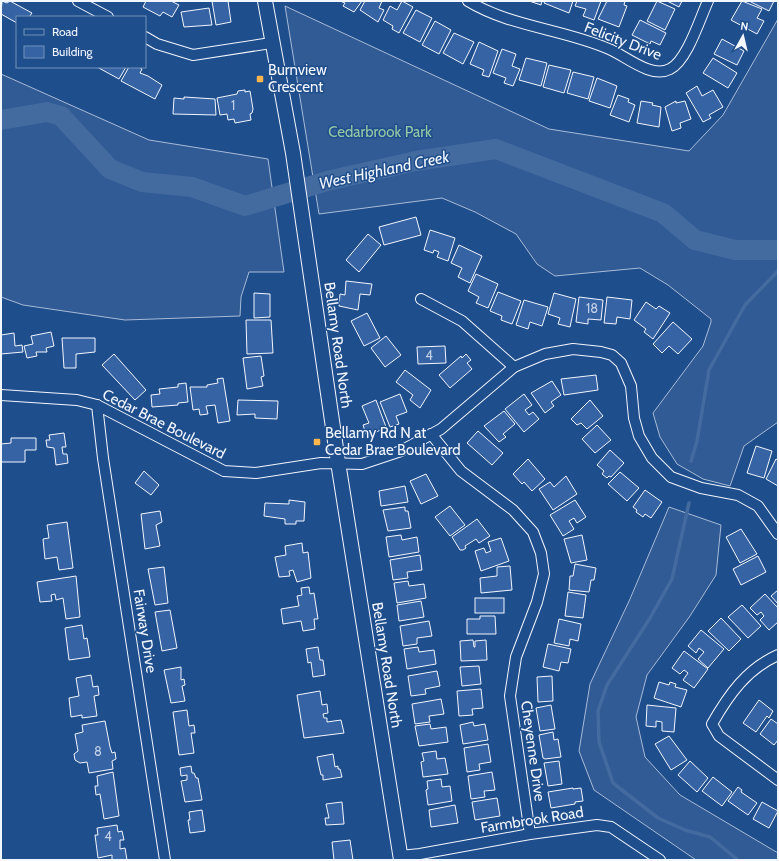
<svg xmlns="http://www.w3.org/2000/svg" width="779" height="861" font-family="Cabin,sans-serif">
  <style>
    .built { fill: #305b95; stroke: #a8bbd7 }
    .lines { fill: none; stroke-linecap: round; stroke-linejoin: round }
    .stream { stroke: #446ba0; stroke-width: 3.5 }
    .river { stroke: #446ba0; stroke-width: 20 }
    .building { fill: #3563a3; stroke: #f2f6ff }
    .street-casing { stroke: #f2f6ff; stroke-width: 12 }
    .secondary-casing { stroke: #f2f6ff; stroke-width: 16 }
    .street { stroke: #1f4e8c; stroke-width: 10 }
    .secondary { stroke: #1f4e8c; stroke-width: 14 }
    .poi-dot { fill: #ffb74d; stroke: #1f4e8c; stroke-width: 1.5 }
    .labels { text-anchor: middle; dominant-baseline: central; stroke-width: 3; stroke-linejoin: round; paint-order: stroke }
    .number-label { font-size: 13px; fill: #c3d1e8 }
    .street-label { font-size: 15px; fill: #f2f6ff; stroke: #1f4e8c }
    .poi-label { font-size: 15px; fill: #f2f6ff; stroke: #1f4e8c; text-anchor: start }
    .park-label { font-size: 15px; fill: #97c8a6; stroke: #1f4e8c }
    .water-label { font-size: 16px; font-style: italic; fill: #f2f6ff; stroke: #1f4e8c }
  </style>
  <rect width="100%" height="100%" fill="#1f4e8c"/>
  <g class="built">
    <path d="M285 6 549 129 689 151 723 115 778 19V422L744 446 730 486 703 479 677 464 660 437 653 413 703 346 711 322V319L668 285 640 268 555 276 537 264 516 234 475 212 442 198 319 214Z"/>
    <path d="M1 74 149 140 268 159 284 272H249L241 297 240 316 125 320 23 305 1 297Z"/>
    <path d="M669 507 721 525 716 575 690 616 647 675 636 717 645 757 680 795 778 853V860H696L594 790 579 751 590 684 630 599Z"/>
  </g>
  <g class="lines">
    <g class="stream">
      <path d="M691 461 697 441 709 370 745 305 778 271"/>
      <path d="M689 503 672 579 650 618 607 685 598 711 599 742 613 783 658 818 685 830 710 837 738 860"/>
    </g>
    <path class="river" d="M1 120 47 112 61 116 110 169 142 182 192 187 245 206 327 181 416 161 496 149 663 213 695 240 735 250H778"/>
  </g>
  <g class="building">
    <path d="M2 1 7 3 10 1 32 13 29 17H17V23L1 14Z"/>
    <path d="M146 1H171L179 5 172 17 163 12 160 16 143 7Z"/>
    <path d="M212 1H228L231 22 216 25Z"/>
    <path d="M340 1H362L354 12 343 6 345 3Z"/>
    <path d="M365 1H382L379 8 384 10 378 22 360 10Z"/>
    <path d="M402 1 413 7 399 33 392 29 393 26 383 20 390 6 397 10Z"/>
    <path d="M529 1H542L541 5Z"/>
    <path d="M545 1H573L569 13 544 3Z"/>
    <path d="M577 1H601L594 20 583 16 586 9 575 6Z"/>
    <path d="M607 1H625L624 5 627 6 619 27 598 19Z"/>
    <path d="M657 1 675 9 665 30 647 21Z"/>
    <path d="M667 1H682L679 7Z"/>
    <path d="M742 1 762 9 757 18 764 21 757 34 731 20Z"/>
    <path d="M749 1H774L769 11Z"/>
    <path d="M209 8 212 25 184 27 181 12Z"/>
    <path d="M416 10 432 18 420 42 403 33Z"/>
    <path d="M640 20 666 33 660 45 651 41 650 44 632 35Z"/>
    <path d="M435 21 451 30 439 54 422 45Z"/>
    <path d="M454 33 474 42 463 64 443 53Z"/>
    <path d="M722 39 744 51 737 65 714 54Z"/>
    <path d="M479 42 498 51 489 77 482 75 484 70 470 64Z"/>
    <path d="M502 49 516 54 512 66 520 69 513 86 504 83 506 78 493 73Z"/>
    <path d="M526 58 547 63 541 86 519 80Z"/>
    <path d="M713 58 737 73 728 88 703 73Z"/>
    <path d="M549 65 571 70 564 93 543 87Z"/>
    <path d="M97 67H126L119 79Z"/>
    <path d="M129 67H139L142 69 140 73 148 76 162 85 155 99 121 81Z"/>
    <path d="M573 72 594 77 588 99 567 93Z"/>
    <path d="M597 78 617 86 610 108 589 101Z"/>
    <path d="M697 86 702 96 713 90 723 107 709 115 711 118 703 122 686 93Z"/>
    <path d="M245 90V92L250 91 253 109 252 113 250 114 251 120 235 123 234 119 228 120 227 114 220 115 217 98 237 94 238 91Z"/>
    <path d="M618 95 629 99 628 102 635 105 629 122 610 115Z"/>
    <path d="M184 97 215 99 216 115 173 114 174 98 184 99Z"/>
    <path d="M641 101 653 103 652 105 661 107 659 127 637 123Z"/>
    <path d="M676 101V103L685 101 691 119 680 123 681 128 672 131 665 107Z"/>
    <path d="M416 217 421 235 384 245 379 227Z"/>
    <path d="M430 230 455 238 448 261 437 257 439 252 434 250 433 253 424 250Z"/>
    <path d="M368 234 381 245 359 272 346 260Z"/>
    <path d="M459 245 482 256 470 283 458 277 462 268 451 263Z"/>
    <path d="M476 274 498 284 488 308 476 303 479 297 468 291Z"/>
    <path d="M346 281 372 284 370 295 360 294 358 310 339 306 340 294 345 295Z"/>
    <path d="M498 292 521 301 512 324 501 320 502 316 490 311Z"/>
    <path d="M254 293 270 294V317L254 318Z"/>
    <path d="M554 293 576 299 570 327 558 324 560 318 548 314Z"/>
    <path d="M579 297 603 300 601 320 588 319V324L576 322Z"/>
    <path d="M607 297 632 300 630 319 617 317 616 324 604 323Z"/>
    <path d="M524 300 548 307 542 326 530 322 528 329 516 325Z"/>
    <path d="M646 302 656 309 659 306 670 313 653 339 644 332 646 329 634 320Z"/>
    <path d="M367 313 380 338 364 346 351 321Z"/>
    <path d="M246 320H271L273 353 247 354Z"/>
    <path d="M673 322 692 339 678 354 669 346 662 353 653 344Z"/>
    <path d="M51 332 54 346 46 348 47 352H36L37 356 27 358 24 346 33 344 31 336Z"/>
    <path d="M14 333 15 346 22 345 23 352 1 354V335Z"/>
    <path d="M386 336 401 355 385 367 371 348Z"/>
    <path d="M62 338H95V352L76 354V368H64Z"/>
    <path d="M445 346 446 363 418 364 417 347Z"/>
    <path d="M114 354 146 390 135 400 102 365Z"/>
    <path d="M466 354 471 360 467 363 472 369 450 388 439 375 461 356 462 358Z"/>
    <path d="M261 356 264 376 261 377 263 386 247 389 243 358Z"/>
    <path d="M405 370 431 390 420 408 410 400 413 395 396 382Z"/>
    <path d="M596 375 598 390 564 395 561 379Z"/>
    <path d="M223 378 230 421 218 423 215 405 206 406 208 414 200 415 199 409 193 410 190 387H207V385L218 383 217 379Z"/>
    <path d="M552 381 561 395 551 402 554 406 545 413 531 393Z"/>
    <path d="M186 383 188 402 178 403V405L152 407 151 395 160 394 159 389 178 387V384Z"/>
    <path d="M400 394 407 412 396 416 399 424 390 427 380 402Z"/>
    <path d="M524 394 532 405 525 410 529 415 533 412 539 419 524 432 505 409Z"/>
    <path d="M238 400 278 401 277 419 255 418V414L237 415Z"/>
    <path d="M376 400 386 427 367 437 363 425 369 423 362 406Z"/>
    <path d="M590 400 603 416 587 429 581 423 577 425 571 419Z"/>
    <path d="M504 411 515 424 503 434 506 437 499 442 484 426Z"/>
    <path d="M597 425 611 440 595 453 582 439Z"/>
    <path d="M478 431 503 453 492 465 467 443Z"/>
    <path d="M64 433 66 447H62L63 454H67L68 463 56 465 54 448 47 447 46 440H50L49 435Z"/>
    <path d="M11 438H36V450H25V462H1V444L11 443Z"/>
    <path d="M756 446 772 451 764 478 747 473Z"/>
    <path d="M610 450 624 463 611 477 609 476 607 478 602 474 604 471 597 465Z"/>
    <path d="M528 459 545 479 532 491 524 482 522 484 513 474Z"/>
    <path d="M776 459 778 460V486L766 479Z"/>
    <path d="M144 471 159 485 151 495 135 483Z"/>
    <path d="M620 472 639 488 627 501 608 484Z"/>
    <path d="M426 474 438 496 421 504 410 481Z"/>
    <path d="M566 476 577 494 553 510 539 489 550 482 554 487Z"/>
    <path d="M405 486 408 502 381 506 379 491Z"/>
    <path d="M645 490 662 502 651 518 645 514 643 517 636 512 637 510 633 507Z"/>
    <path d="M289 500 305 502 304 521H296V524H285V519L264 516 265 503 289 504Z"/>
    <path d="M575 500 586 517 577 523 574 518 569 521 574 529 563 536 550 515Z"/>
    <path d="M450 506 465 525 450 536 435 517Z"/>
    <path d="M405 507V511H408L411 528 388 531 383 510Z"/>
    <path d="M160 511 162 522 156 525 160 546 145 549 141 514Z"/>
    <path d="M477 519 490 536 479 543 476 539 465 546 466 548 463 550H460L452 537Z"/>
    <path d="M67 522 73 568 59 570 57 557 45 559 43 539 49 538 47 525Z"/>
    <path d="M741 529 757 554 740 563 726 537Z"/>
    <path d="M401 535 402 540 417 537 419 552 389 557 386 537Z"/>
    <path d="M582 535 587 560 571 563 564 539Z"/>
    <path d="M501 538 509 561 481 571 475 551 484 548 486 553 491 551 488 542Z"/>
    <path d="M302 543 303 553 308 552 311 578 297 582 293 570 289 571 290 576 279 577 275 557 286 555 285 546Z"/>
    <path d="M420 555 422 570 407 572 408 578 393 580 390 560Z"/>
    <path d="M758 556 766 572 741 585 733 569Z"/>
    <path d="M575 564 596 568 594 580H591L589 592 569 590 570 576H573Z"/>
    <path d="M510 566 512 590 481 593 480 578 497 576V567Z"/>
    <path d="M164 567 168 603 155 605 148 569Z"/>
    <path d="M76 576 80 617 66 619 63 598 56 600 55 594 51 595 52 601 40 602 37 582Z"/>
    <path d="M408 581 409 586 424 584 426 598 397 603 394 583Z"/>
    <path d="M309 587 310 594 314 593 318 619H314L315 629 303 631 301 621 283 624 281 609 299 606 297 596 302 595 301 588Z"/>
    <path d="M778 590V604L771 596Z"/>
    <path d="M568 592 586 595 583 618 565 616Z"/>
    <path d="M765 594 778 608V622L769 630 760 620 764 616 761 612 757 615 750 608Z"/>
    <rect x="475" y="598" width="29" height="15"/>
    <path d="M421 601 424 617 399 621 397 605Z"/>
    <path d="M742 605 761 626 748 638 728 617Z"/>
    <path d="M170 610 177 648 162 651 155 612Z"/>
    <path d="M480 616H495L496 634H467V619H480Z"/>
    <path d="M721 618 741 639 729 651 708 631Z"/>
    <path d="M559 619 581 624 578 641 570 639 569 646 554 643Z"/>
    <path d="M429 621 432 636 417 638V644L403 646 400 626Z"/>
    <path d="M82 625 84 639 87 638 90 657 69 660 65 628Z"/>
    <path d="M701 630 724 649 708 668 698 659 704 652 699 648 696 653 688 646Z"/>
    <path d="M473 640 474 647H475V641L486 640 487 660 461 661 460 641Z"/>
    <path d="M548 644 571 649 568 663 561 662 559 671 543 667Z"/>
    <path d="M318 647 320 660H323L325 675 313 677 311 662 308 663 306 649Z"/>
    <path d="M418 647 419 652 434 650 436 664 407 669 404 649Z"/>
    <path d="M684 651 708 669 694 688 683 680 688 673 684 670 680 674 672 668Z"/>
    <path d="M479 666 481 684 462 686 460 667Z"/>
    <path d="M181 667V680L184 679 185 685 182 686 185 701 171 703 164 670Z"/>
    <path d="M437 671 440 686 425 689 426 694 411 696 408 676Z"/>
    <path d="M91 675 93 687 98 686 99 695 94 696 97 716 82 718V715L71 717 69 698 79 696 76 678Z"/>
    <path d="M552 676 553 701 538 702 537 677Z"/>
    <path d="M659 682 669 685 670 682 676 684 675 687 687 690 681 707 654 698Z"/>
    <path d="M481 689 483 708 472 709 473 715 459 716 457 691Z"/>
    <path d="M320 691 322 705 327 704 328 713 323 714 324 718H327V722L341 720 344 733 304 738 297 695Z"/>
    <path d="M441 699 444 714 429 716 430 722 415 724 412 704Z"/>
    <path d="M759 700 773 711 769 718 767 716 756 732 743 723Z"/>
    <path d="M551 705 555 729 540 731 536 708Z"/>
    <path d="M647 705 676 708 674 732 662 731V722L656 721V727L646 726Z"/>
    <path d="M187 710 189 726 194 725 195 733H191L194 753 179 755 173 712Z"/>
    <path d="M771 719 778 724V740L774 745 760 734Z"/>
    <path d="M105 721 110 747 112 753 115 752 116 759 112 761 113 769 89 773 87 762 80 763 75 760 74 754 78 751 75 734 83 732 82 725Z"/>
    <path d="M473 722 474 726 485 724 488 740 463 744 460 725Z"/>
    <path d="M430 724 431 729 446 727 448 742 419 746 415 726Z"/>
    <path d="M553 732 554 740 558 739 561 757 545 759 543 758 539 735Z"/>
    <path d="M669 736 687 760 671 770 655 744Z"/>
    <path d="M488 744 491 762 479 764 480 770 467 772 464 748Z"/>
    <path d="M436 751 437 759 445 758 448 774 423 777 421 762 424 761 422 753Z"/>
    <path d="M333 754 335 767 338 766V769H340L342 777 323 780V775H321L317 757Z"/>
    <path d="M559 761 562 784 548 786 544 763Z"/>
    <path d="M690 761 708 778 697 792 678 775Z"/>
    <path d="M191 766 192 773H194L196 778H198L202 800 185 802 181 781 187 780V775L181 776 180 768Z"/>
    <path d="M113 772 119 816 104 819 100 794 96 795 95 786H98L97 776Z"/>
    <path d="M492 772 495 790 484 791 485 797 471 799 468 776Z"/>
    <path d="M713 777 732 792 722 806 702 791Z"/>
    <path d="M441 779 442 787 450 786 452 801 428 805 426 790 428 789 427 781Z"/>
    <path d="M738 787 742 790 741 792 757 803 748 815 728 801Z"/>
    <path d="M573 788V789L581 788 583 801 575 802V804L551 808 548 792Z"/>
    <path d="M497 798 500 816 475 820 472 802Z"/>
    <path d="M342 802 344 824 326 825 325 818H329L326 804Z"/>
    <path d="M762 802 778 811 769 828 753 819Z"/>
    <path d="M455 805 458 823 431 827 429 810Z"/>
    <path d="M202 810 205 831 190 833 188 820H190L189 812Z"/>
    <path d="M117 825 118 832 122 831 124 840H120V849L125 848 127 860H112V855L98 858 95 835H98L97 828Z"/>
    <path d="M350 840 353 860H334L332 842Z"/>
  </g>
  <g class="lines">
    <g class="street-casing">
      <g id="street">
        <path d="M78 1 108 17"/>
        <path d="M468 1C511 27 563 29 609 49 626 56 651 79 670 69 687 61 700 18 708 1"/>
        <path d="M145 37 157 44 193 55 271 43"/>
        <path d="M421 299 462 321 514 367"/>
        <path d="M1 395 77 400 97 405 224 471 256 473 321 463 362 464 401 451 441 429 514 367 545 354 573 349 601 352 612 355 621 363 631 386 634 418 639 436 652 458 671 477 701 488 738 495 758 506 778 534"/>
        <path d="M97 405 103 458 165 860"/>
        <path d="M431 434 461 471 513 510 533 532 541 553 544 574 537 602 516 657 510 696 530 834"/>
        <path d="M778 655C747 669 729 694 712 724L719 736 778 780"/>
        <path d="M400 856 420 854 530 834 597 825 611 827 660 860"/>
      </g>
    </g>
    <g class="secondary-casing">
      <path id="secondary" d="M265 1 293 153 338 462 401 860"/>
    </g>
    <use href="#street" class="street"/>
    <use href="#secondary" class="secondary"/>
  </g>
  <g class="poi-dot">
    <rect x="256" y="75" width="8" height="8" rx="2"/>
    <rect x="313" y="438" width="8" height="8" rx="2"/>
  </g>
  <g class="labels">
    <g class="number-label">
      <text x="233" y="105">1</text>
      <text x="592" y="308">18</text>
      <text x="429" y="355">4</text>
      <text x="98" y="751">8</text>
      <text x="108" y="836">4</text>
    </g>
    <g class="street-label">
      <text transform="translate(623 41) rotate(21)">Felicity Drive</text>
      <text transform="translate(338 345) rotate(82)">Bellamy Road North</text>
      <text transform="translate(164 424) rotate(27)">Cedar Brae Boulevard</text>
      <text transform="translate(145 631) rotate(81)">Fairway Drive</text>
      <text transform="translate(387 665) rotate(81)">Bellamy Road North</text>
      <text transform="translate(533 751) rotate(82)">Cheyenne Drive</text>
      <text transform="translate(532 820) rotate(-9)">Farmbrook Road</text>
    </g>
    <g class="poi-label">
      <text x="268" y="70">Burnview<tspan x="268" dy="17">Crescent</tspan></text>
      <text x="325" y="433">Bellamy Rd N at<tspan x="325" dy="17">Cedar Brae Boulevard</tspan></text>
    </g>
    <g class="park-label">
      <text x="380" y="132">Cedarbrook Park</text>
    </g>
    <g class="water-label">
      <text transform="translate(384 170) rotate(-12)">West Highland Creek</text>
    </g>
  </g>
  <rect width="779" height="861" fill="none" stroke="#f2f6ff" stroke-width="4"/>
  <rect x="16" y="16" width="130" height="52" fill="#1f4e8c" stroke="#7391ba"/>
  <rect x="24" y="29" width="20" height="6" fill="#1f4e8c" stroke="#7391ba"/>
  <text x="52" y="36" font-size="12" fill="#f2f6ff">Road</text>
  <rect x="24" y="46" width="20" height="12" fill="#3563a3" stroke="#7391ba"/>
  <text x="52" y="56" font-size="12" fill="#f2f6ff">Building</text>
  <g transform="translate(743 36) rotate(8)" stroke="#1f4e8c" stroke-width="3" paint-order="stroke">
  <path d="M0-3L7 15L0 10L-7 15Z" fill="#f2f6ff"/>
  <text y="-6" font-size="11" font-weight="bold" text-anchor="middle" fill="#f2f6ff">N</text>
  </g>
</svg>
